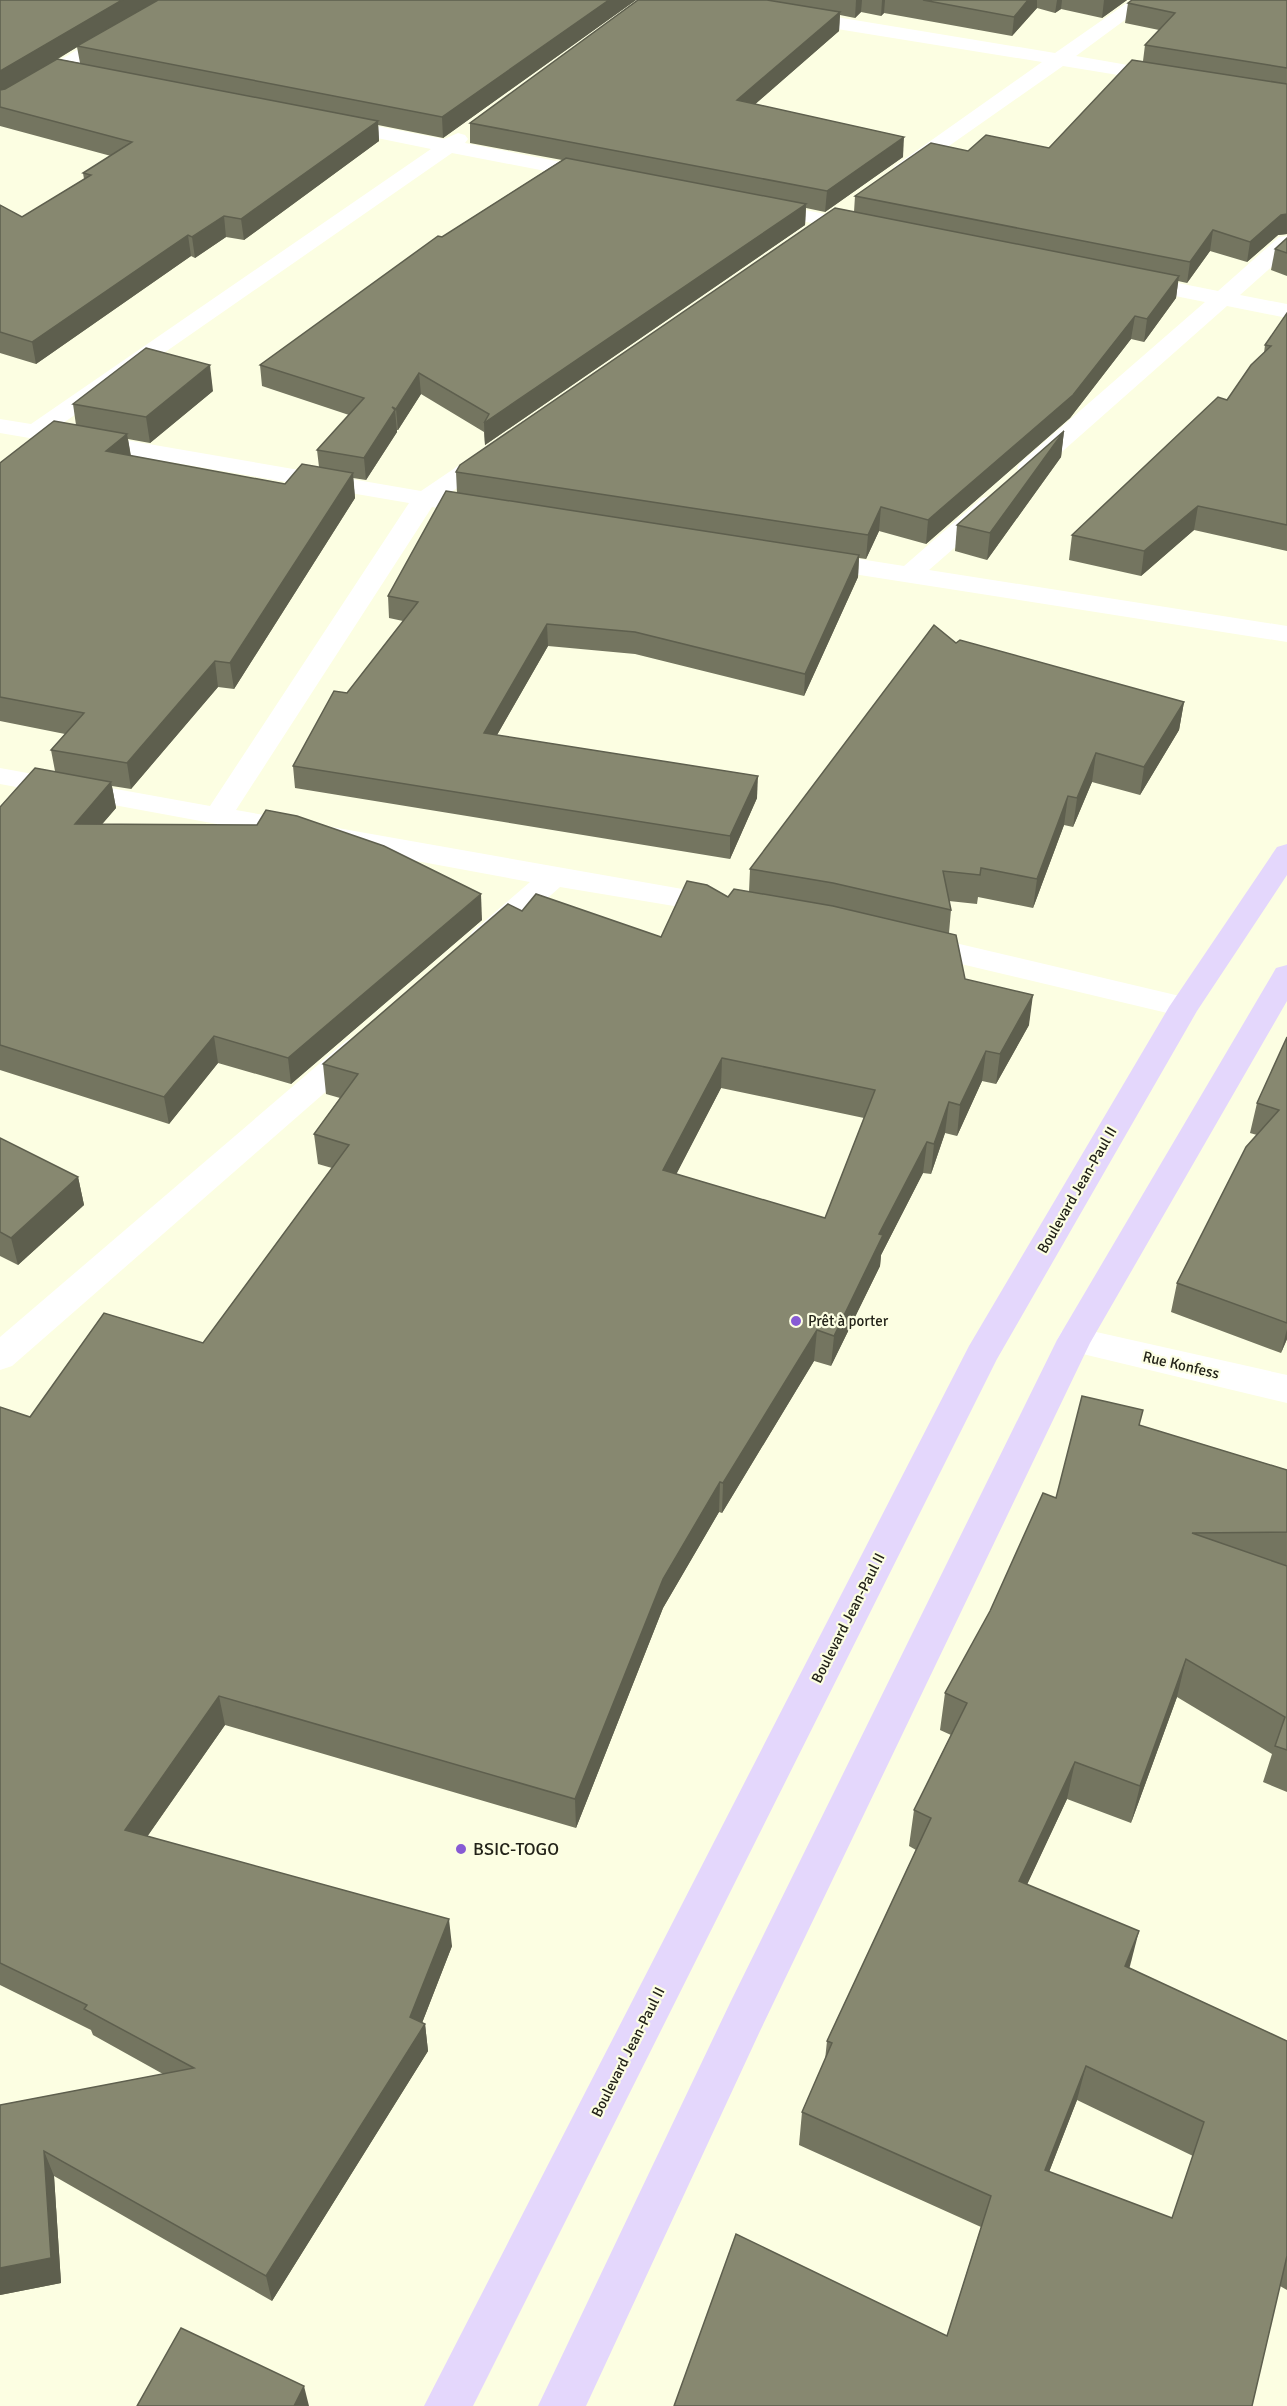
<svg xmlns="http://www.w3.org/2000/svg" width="1287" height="2406" font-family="Signika,sans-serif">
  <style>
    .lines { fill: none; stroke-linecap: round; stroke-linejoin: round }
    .street { fill: #fff; fill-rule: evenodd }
    .secondary { fill: #e4d7fc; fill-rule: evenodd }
    .wall { fill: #747560; fill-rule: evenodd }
    .shaded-wall { fill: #5e5f4e }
    .building { fill: #878870; stroke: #5e5f4e; stroke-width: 1.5; fill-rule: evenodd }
    .poi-dot { fill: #875bd4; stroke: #fcfee2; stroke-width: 2 }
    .labels { text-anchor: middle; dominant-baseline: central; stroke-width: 4.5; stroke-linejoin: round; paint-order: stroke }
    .street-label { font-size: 15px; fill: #232319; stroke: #fcfee2 }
    .poi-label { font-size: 15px; fill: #232319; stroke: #fcfee2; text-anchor: start }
    .near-poi-label { font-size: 18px; fill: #232319; stroke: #fcfee2; text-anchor: start }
  </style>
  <rect width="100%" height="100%" fill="#fcfee2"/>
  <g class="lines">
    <g class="street">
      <path d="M162 0H184L182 4 7 107 0 109V95Z"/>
      <path d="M1131 0H1152L1076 56 1174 73 1177 77 1174 81 1167 83 1063 66 909 174 902 176 895 174 892 170 895 166 1042 62 794 22 787 20 785 16 787 12 794 10 1055 53Z"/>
      <path d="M335 118 444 139 458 133 465 135 468 139 465 143 597 169 604 171 607 175 604 179 597 181 452 153 56 428 421 491 486 447 494 445 502 447 506 452 502 457 447 495 494 504 497 509 494 514 485 516 432 507 236 810 722 896 732 898 737 905 732 912 722 914 560 887 494 946 483 949 472 946 468 939 472 932 530 882 0 784V768L210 806 409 503 0 433V419L31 424 431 149 328 128 325 124 328 120Z"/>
      <path d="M762 201 864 222 872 223 875 228 872 233 864 234 755 211 751 207 755 203Z"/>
      <path d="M1287 236V253L1240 295 1287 304V318L1227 306 1038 473 1029 475 1020 473 1017 468 1020 463 1205 302 1125 286 1122 281 1125 276 1133 274 1218 291 1279 237Z"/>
      <path d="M991 496 1000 498 1003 503 1000 508 929 570 1287 626V642L815 568 806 565 802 560 806 555 815 552 904 566 982 498Z"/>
      <path d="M917 934 1184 997 1195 1000 1199 1007 1195 1014 1184 1017 906 951 902 944 906 937Z"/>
      <path d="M358 1036 369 1040 374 1047 369 1054 12 1366 0 1370V1337L347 1040Z"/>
      <path d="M1074 1327 1287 1375V1403L1062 1349 1057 1340 1062 1331Z"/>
    </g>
    <g class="secondary">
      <path d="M1287 844V875L1197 1011 997 1359 473 2406H424L969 1346 1169 1007 1277 847Z"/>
      <path d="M1287 965V1001L1090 1343 760 2031 586 2406H538L730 2003 1057 1340 1272 975 1276 968Z"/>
    </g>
  </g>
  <g class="wall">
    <path d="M0 0H636L443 138 378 125 379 141 244 240 226 237 195 258 191 256 36 364 0 353V205L22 217 84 179 83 173 111 156 0 126ZM77 47 80 63 58 59Z"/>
    <path d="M638 0H1127L1102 18 1061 9 1055 13 1037 8 1012 36 884 13 881 16 861 12 855 18 840 15 839 31 755 104 903 157 825 212 806 208 805 225 485 445 484 432 421 394 398 430H397V432L366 480 353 478 355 498 234 689 218 687 131 789 112 786 116 808 102 824 482 920 291 1084 218 1063 169 1124 0 1070V807L55 771 51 750 65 734 0 721V463L76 425 73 404 213 391 150 443 128 439 131 456 285 484 319 467 317 450 349 415 262 386 260 365 442 237 562 160 470 143V123Z"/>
    <path d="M1287 0V234L1278 235 1247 262 1210 251 1187 283 1178 281 1176 298 1144 342 1131 339 1070 418 926 544 879 531 866 559 859 558 858 577 804 696 635 654 548 646 497 735 757 798 730 859 295 788 293 766 347 693 403 621 389 618 388 596 457 493 456 472 854 212 855 196 968 151 1049 148 1143 61 1145 45 1159 30 1125 23 1128 3Z"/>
    <path d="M1287 238V276L1271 270 1275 249Z"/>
    <path d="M1287 313V551L1194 530 1141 576 1069 560 1072 535 1227 400 1264 353 1265 345Z"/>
    <path d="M1064 431 1061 457 987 560 955 551 957 525Z"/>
    <path d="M956 643 1184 702 1179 730 1140 795 1092 782 1073 827 1064 825 1033 908 978 897 977 904 949 901 951 910 949 933 965 979 1029 1025 996 1084 982 1081 957 1136 945 1133 931 1174 923 1173 881 1255 880 1266 831 1366 814 1361 722 1513 719 1512 663 1608 576 1828 225 1725 147 1837 452 1946 422 2023 425 2024 428 2051 272 2301 54 2176 61 2283 0 2295V2105L163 2074 93 2035 91 2030 0 1985V1407L30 1417 203 1343 332 1168 318 1164 314 1134 340 1098 326 1094 323 1064 522 911 661 937 728 897 749 892 750 869ZM721 1088 864 1118 825 1218 676 1174Z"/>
    <path d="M1287 1037V1339L1281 1353 1171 1312 1177 1283 1257 1135 1250 1133 1257 1103Z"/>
    <path d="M0 1138 78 1177 84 1205 18 1265 0 1256Z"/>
    <path d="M1139 1425 1287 1470V1792L1263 1782 1272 1754 1177 1697 1131 1823 1067 1799 1027 1884 1129 1968 1287 2041V2290L1280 2286 947 2336 981 2227 799 2145 802 2112 825 2060 827 2041 916 1850 909 1846 914 1810 951 1735 940 1730 945 1693 1056 1498ZM1077 2100 1193 2156 1172 2218 1049 2172Z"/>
  </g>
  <g class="shaded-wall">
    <path d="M122 0H158L0 92V71Z"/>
    <path d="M609 0H636L443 138 442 117Z"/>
    <path d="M856 0H862L861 12 855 18Z"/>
    <path d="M882 0H885L884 13 881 16Z"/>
    <path d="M1028 0H1037V8L1012 36 1014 17Z"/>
    <path d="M1057 0H1062L1061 9 1055 13Z"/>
    <path d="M1104 0H1127L1102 18Z"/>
    <path d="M840 12 839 31 737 120V100Z"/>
    <path d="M378 121 379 141 244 240 241 219Z"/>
    <path d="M904 137 903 157 825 212 827 191Z"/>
    <path d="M806 204 805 225 485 445 484 423Z"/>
    <path d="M1287 214V234L1278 235 1247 262 1250 242 1281 215Z"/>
    <path d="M224 216 226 237 195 258 192 237Z"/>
    <path d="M1213 230 1210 251 1187 283 1190 262Z"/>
    <path d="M188 235 191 256 36 364 32 342Z"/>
    <path d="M1179 276 1176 298 1144 342 1147 319Z"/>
    <path d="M1135 316 1131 339 1070 418 926 544 928 520Z"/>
    <path d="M210 365 213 391 150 443 146 417Z"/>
    <path d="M419 373 421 394 398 430 396 409Z"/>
    <path d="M395 410 397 432 366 480 364 458Z"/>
    <path d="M1064 431 1061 457 987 560 990 533Z"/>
    <path d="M127 434 131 458 106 451Z"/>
    <path d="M353 473 355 498 234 689 230 663Z"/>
    <path d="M1198 506 1194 530 1141 576 1144 551Z"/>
    <path d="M881 507 879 531 866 559 868 535Z"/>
    <path d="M859 555 858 577 804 696 805 674Z"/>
    <path d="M547 624 548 646 485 756 484 733Z"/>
    <path d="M215 661 218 687 131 789 127 763Z"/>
    <path d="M1184 702 1179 730 1140 795 1144 767Z"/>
    <path d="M1096 753 1092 782 1073 827 1077 798Z"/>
    <path d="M758 776 757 798 730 859V836Z"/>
    <path d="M111 782 116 808 80 850 75 824Z"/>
    <path d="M1068 796 1064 825 1033 908 1037 879Z"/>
    <path d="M481 894 482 920 291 1084 288 1058Z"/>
    <path d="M1033 995 1029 1025 996 1084 1000 1054Z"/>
    <path d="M214 1036 218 1063 169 1124 164 1097Z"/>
    <path d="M986 1051 982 1081 957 1136 960 1105Z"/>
    <path d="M722 1058 721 1088 663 1200V1170Z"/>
    <path d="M949 1102 945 1133 931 1174 934 1144Z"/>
    <path d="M927 1142 923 1173 881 1255 880 1266 831 1366 834 1336 879 1234Z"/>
    <path d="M78 1177 84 1205 18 1265 11 1238Z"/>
    <path d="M1287 1329V1339L1281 1353Z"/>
    <path d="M817 1330 814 1361 722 1513 723 1483Z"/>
    <path d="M720 1482 719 1512 663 1608 576 1828 575 1799 663 1579Z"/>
    <path d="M1186 1659 1177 1697 1131 1823 1140 1786Z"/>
    <path d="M219 1696 225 1725 132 1858 125 1830Z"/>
    <path d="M1075 1762 1067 1799 1012 1917 1019 1881Z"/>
    <path d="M449 1919 452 1946 415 2041 425 2024 428 2051 272 2301 266 2276 410 2017Z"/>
    <path d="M1139 1931 1130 1966 1116 2001 1125 1966Z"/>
    <path d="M1086 2066 1077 2100 1037 2203 1045 2170Z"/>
    <path d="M44 2151 54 2176 61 2283 0 2295V2268Z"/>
    <path d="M304 2386 309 2406H294Z"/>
  </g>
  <g class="building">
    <path d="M0 0H122L0 71Z"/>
    <path d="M158 0H609L442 117 77 46Z"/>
    <path d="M638 0H767L840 12 737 100 904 137 827 191 470 123Z"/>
    <path d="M923 0H1028L1014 17Z"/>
    <path d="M1132 0H1287V68L1145 45 1175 13 1128 3Z"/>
    <path d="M57 59 378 121 241 219 224 216 192 237 188 235 32 342 0 332V205L22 217 91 175 83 173 132 142 0 107V90L5 89Z"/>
    <path d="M1132 60 1287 84V214L1281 215 1250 242 1213 230 1190 262 855 196 931 143 968 151 986 135 1049 148Z"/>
    <path d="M566 158 806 204 484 423 489 414 419 373 396 409 392 407 395 410 364 458 317 450 364 398 260 365 438 236 442 237Z"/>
    <path d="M835 208 1179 276 1147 319 1135 316 1073 395 928 520 881 507 868 535 456 472 460 465Z"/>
    <path d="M1287 238V253L1275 249Z"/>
    <path d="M1287 313V525L1198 506 1144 551 1072 535 1218 397 1227 400 1251 365 1271 346 1265 345Z"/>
    <path d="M146 348 210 365 146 417 73 404Z"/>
    <path d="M54 421 127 434 106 451 285 484 302 464 353 473 230 663 215 661 127 763 51 750 84 713 0 697V463Z"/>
    <path d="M1064 431 990 533 957 525Z"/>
    <path d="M446 491 859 555 805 674 635 632 547 624 484 733 758 776 730 836 293 766 334 691 347 693 418 602 388 596Z"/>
    <path d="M934 625 956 643 960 640 1184 702 1144 767 1096 753 1077 798 1068 796 1037 879 981 868 980 875 943 871 951 910 833 883 750 869Z"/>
    <path d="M35 768 111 782 75 824 257 825 266 810 297 816 384 846 481 894 288 1058 214 1036 164 1097 0 1045V807Z"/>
    <path d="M687 881 707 885 728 897 734 889 833 906 956 935 965 979 1033 995 1000 1054 986 1051 960 1105 949 1102 934 1144 927 1142 879 1234 883 1235 834 1336 817 1330 723 1483 720 1482 663 1579 575 1799 219 1696 125 1830 449 1919 410 2017 425 2024 266 2276 44 2151 51 2258 0 2268V2105L194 2068 84 2009 87 2005 0 1963V1407L30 1417 104 1313 203 1343 349 1145 314 1134 358 1074 323 1064 508 904 522 911 536 894 661 937ZM722 1058 875 1090 825 1218 663 1170Z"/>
    <path d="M1287 1037V1323L1177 1283 1246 1147 1279 1110 1257 1103Z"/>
    <path d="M0 1138 78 1177 11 1238 0 1232Z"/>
    <path d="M1082 1396 1143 1410 1139 1425 1287 1470V1532L1192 1533 1287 1566V1750L1275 1746 1285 1717 1186 1659 1140 1786 1075 1762 1019 1881 1139 1931 1125 1966 1287 2041V2256L1252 2406H674L736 2234 947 2336 991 2196 802 2112 832 2043 827 2041 931 1818 914 1810 967 1703 945 1693 990 1611 1043 1493 1056 1498ZM1086 2066 1204 2122 1172 2218 1045 2170Z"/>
    <path d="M181 2328 304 2386 294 2406H137Z"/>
  </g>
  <g class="poi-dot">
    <circle cx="796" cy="1321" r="6"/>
    <circle cx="461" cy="1849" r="6"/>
  </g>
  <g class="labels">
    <g class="street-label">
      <text transform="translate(1077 1190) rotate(-60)">Boulevard Jean-Paul II</text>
      <text transform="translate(1181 1365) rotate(13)">Rue Konfess</text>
      <text transform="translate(848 1618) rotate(-63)">Boulevard Jean-Paul II</text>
      <text transform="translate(628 2052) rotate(-63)">Boulevard Jean-Paul II</text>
    </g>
    <g class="poi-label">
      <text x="808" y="1321">Prêt à porter</text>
    </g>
    <g class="near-poi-label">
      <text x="473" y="1849">BSIC-TOGO</text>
    </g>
  </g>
</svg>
